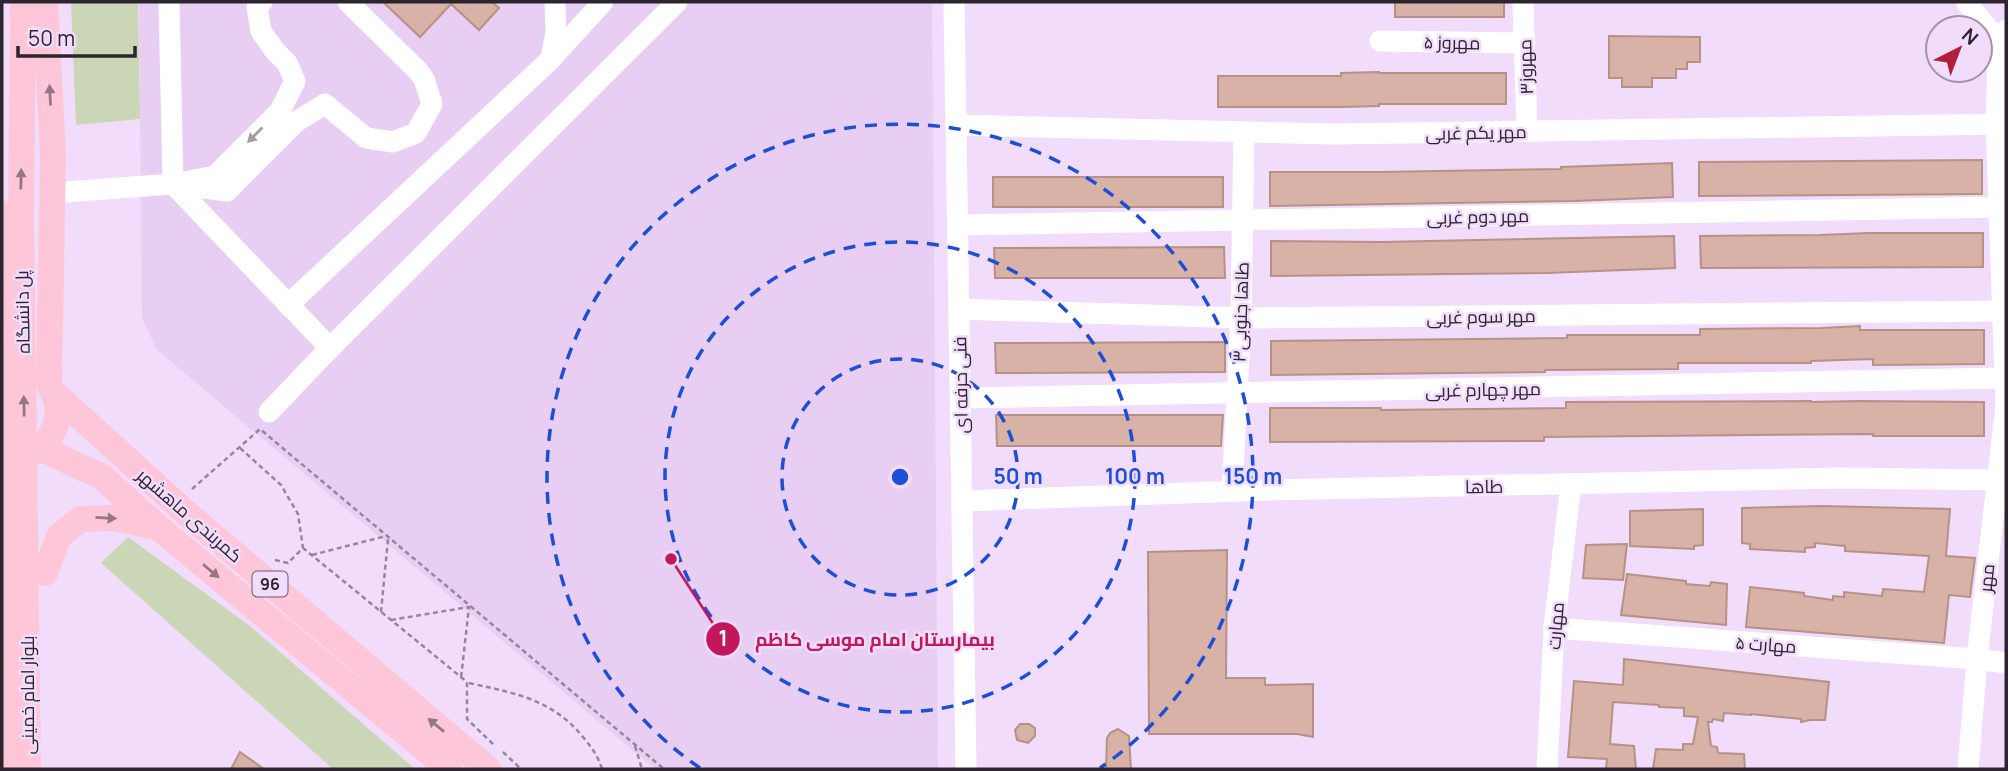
<svg xmlns="http://www.w3.org/2000/svg" width="2008" height="771" font-family="Manrope,Cairo,sans-serif">
  <style>
    .built { fill: #e7cef2 }
    .green { fill: #cbd6b7 }
    .building { fill: #d8b2a6; stroke: #b69186; stroke-width: 2 }
    .lines { fill: none; stroke-linecap: round; stroke-linejoin: round }
    .path { stroke: #95869b; stroke-width: 2.5; stroke-dasharray: 5 3.5; stroke-linecap: butt }
    .minor { stroke: #fff; stroke-width: 21 }
    .major { stroke: #fec7d9; stroke-width: 26 }
    .oneway { fill: #957684 }
    .oneway2 { fill: #a09ca1 }
    .ring { fill: none; stroke: #1d4ed8; stroke-width: 3.5; stroke-dasharray: 12 9 }
    .labels { text-anchor: middle; dominant-baseline: central; stroke-width: 5; stroke-linejoin: round; paint-order: stroke }
    .shield { fill: #f2dcfb; stroke: #675b6c; stroke-width: 2 }
    .shield-label { font-size: 16px; font-weight: bold; fill: #2c242f }
    .street-label { font-size: 18px; fill: #2c242f; stroke: #f2dcfb }
    .centre { fill: #1d4ed8; stroke: #f2dcfb; stroke-width: 3.5 }
    .ring-label { font-size: 21px; text-anchor: middle; font-weight: bold; fill: #1d4ed8; stroke: #f2dcfb; stroke-width: 5; stroke-linejoin: round; paint-order: stroke }
    .leader { fill: none; stroke: #c2185b; stroke-width: 2.5 }
    .callout-dot { fill: #c2185b; stroke: #f2dcfb; stroke-width: 2.5 }
    .mark-label { font-size: 21px; text-anchor: middle; font-weight: bold; fill: #fff }
    .callout-label { font-size: 19px; text-anchor: middle; font-weight: bold; fill: #c2185b; stroke: #f2dcfb; stroke-width: 5; stroke-linejoin: round; paint-order: stroke }
  </style>
  <rect width="100%" height="100%" fill="#f2dcfb"/>
  <path class="built" d="M139 2H932L938 769H655L156 349 142 317Z"/>
  <g class="green">
    <path d="M71 2H138L140 119 76 125Z"/>
    <path d="M128 537 250 626 415 769H333L101 563Z"/>
  </g>
  <g class="building">
    <path d="M383 2H492L499 8 479 30 451 4 420 37Z"/>
    <rect x="1395" y="2" width="109" height="15"/>
    <path d="M1609 36 1700 37V62H1687V69H1676V78H1652V87H1622V78H1609Z"/>
    <path d="M1379 72V73H1506V104H1379V106L1342 107H1218V76H1341V73Z"/>
    <path d="M1982 160V194L1699 196V162Z"/>
    <path d="M1672 163 1673 197 1575 201 1270 206V172H1381L1561 169V167Z"/>
    <rect x="993" y="177" width="230" height="30"/>
    <path d="M1869 233H1983V267L1701 268 1700 236 1820 235Z"/>
    <path d="M1674 236 1675 268 1547 273 1271 276V241L1382 242Z"/>
    <path d="M1224 247 1225 278H995L994 248Z"/>
    <path d="M1860 326V330H1984V364L1873 365V359L1811 361V363H1678V369L1545 370V372L1271 375V341L1567 338V335H1700V329L1822 328Z"/>
    <path d="M1225 342V372L996 373 995 343Z"/>
    <path d="M1811 401V402L1858 401 1984 402V436H1873V434L1544 437V441L1270 442V408H1381V410L1566 408V402Z"/>
    <path d="M996 415H1223L1221 446H997Z"/>
    <path d="M1822 506 1950 509 1946 556 1975 558 1970 597 1949 595 1944 643 1746 627 1750 587 1804 593V596L1833 600V596L1844 597V592L1882 596 1883 589 1924 592 1929 556 1845 551V546L1815 543V547L1805 548V552L1768 550 1750 549V544L1742 543V508Z"/>
    <path d="M1703 509V545L1694 546V549L1630 546V511Z"/>
    <path d="M1627 544 1623 580 1583 578 1586 545Z"/>
    <path d="M1227 550 1226 678H1265V685L1313 684V737L1297 734H1149L1148 552Z"/>
    <path d="M1627 574 1686 581V584L1710 586 1711 582 1727 584 1726 625 1621 615Z"/>
    <path d="M1624 659 1829 682 1825 720H1810L1801 722V719L1751 714V715L1724 713 1723 721 1713 719 1712 722H1708L1711 746 1717 747 1718 753 1744 754 1745 769H1653L1656 749 1683 750V744H1693L1698 717 1684 716V708L1659 707V705L1613 702 1610 744 1634 746 1636 769H1606L1607 759 1568 757 1574 681 1623 685Z"/>
    <path d="M1020 724H1029L1035 728V736L1028 743 1017 740 1015 730Z"/>
    <path d="M1118 729 1129 736 1131 769H1106L1107 738 1110 733Z"/>
    <path d="M240 752 264 769H231Z"/>
  </g>
  <g class="lines">
    <g class="path">
      <path d="M240 448 281 485 298 514 303 548"/>
      <path d="M192 489 260 429 664 769"/>
      <path d="M312 555 386 536"/>
      <path d="M275 560 288 563 303 548 467 682V719L495 746"/>
      <path d="M381 612 388 539"/>
      <path d="M391 620 469 607 461 678"/>
      <path d="M469 683C514 693 552 699 583 737 592 748 598 756 602 769"/>
      <path d="M635 746 642 769"/>
      <path d="M503 752 521 769"/>
    </g>
    <g class="minor">
      <path d="M169 2 173 184"/>
      <path d="M262 2 257 7 261 31 275 51 287 63 295 81 280 111 215 176 173 184 227 191 297 121 325 104 366 138 393 142 416 133 432 104 424 79 418 71 348 2"/>
      <path d="M954 2 966 769"/>
      <path d="M1523 2 1527 131"/>
      <path d="M1966 2 1991 32 1998 50"/>
      <path d="M1380 41 1524 43"/>
      <path d="M551 58 556 32 555 2"/>
      <path d="M956 125 1333 134 2006 124"/>
      <path d="M52 193 173 184 330 348 269 412"/>
      <path d="M958 225 2006 207"/>
      <path d="M288 305 550 60 603 2"/>
      <path d="M959 309 1241 318 2006 311"/>
      <path d="M330 348 677 2"/>
      <path d="M960 398 2005 378"/>
      <path d="M1232 492 1241 318 1244 132"/>
      <path d="M962 501 1269 490 1841 478 2006 480"/>
      <path d="M1554 628 1977 659 2006 663"/>
      <path d="M1547 769 1554 628 1571 484"/>
      <path d="M1968 769 1977 659 2006 405 1996 124 1998 50 2006 30"/>
    </g>
    <g class="major">
      <path d="M23 2 21 212 28 769"/>
      <path d="M45 2 53 154 49 384"/>
      <path d="M2 213 7 769"/>
      <path d="M55 394 185 512 488 769"/>
      <path d="M41 448 84 469 100 475 159 528 449 769"/>
      <path d="M28 455C54 443 66 414 51 388"/>
      <path d="M45 573 59 536 81 519 113 518 157 527"/>
    </g>
  </g>
  <defs><path id="oneway-solid" d="M-6-.8H1V-3.2L6.5 0L1 3.2V.8H-6Z" transform="scale(1.75)"/></defs>
  <g class="oneway">
    <use href="#oneway-solid" transform="translate(50 95) rotate(-93)"/>
    <use href="#oneway-solid" transform="translate(21 179) rotate(-89)"/>
    <use href="#oneway-solid" transform="translate(24 406) rotate(-91)"/>
    <use href="#oneway-solid" transform="translate(106 518) rotate(3)"/>
    <use href="#oneway-solid" transform="translate(211 571) rotate(40)"/>
    <use href="#oneway-solid" transform="translate(436 725) rotate(-140)"/>
  </g>
  <use class="oneway2" href="#oneway-solid" transform="translate(255 135) rotate(135)"/>
  <g class="ring">
    <circle cx="900" cy="477" r="118"/>
    <circle cx="900" cy="477" r="235"/>
    <path d="M700 768A353 353 0 1 1 1100 768"/>
  </g>
  <g class="labels">
    <rect class="shield" x="252.5" y="571.5" width="35" height="25" rx="5"/>
    <g class="shield-label">
      <text x="270" y="584">96</text>
    </g>
    <g class="street-label">
      <text transform="translate(1452 42) rotate(1)">مهروز ۵</text>
      <text transform="translate(1525 67) rotate(-92)">مهروز۳</text>
      <text transform="translate(1476 132) rotate(-1)">مهر یکم غربی</text>
      <text transform="translate(1478 216) rotate(-1)">مهر دوم غربی</text>
      <text transform="translate(22 312) rotate(-91)">پل دانشگاه</text>
      <text transform="translate(1240 312) rotate(-88)">طاها جنوبی۳</text>
      <text transform="translate(1481 316) rotate(-1)">مهر سوم غربی</text>
      <text transform="translate(960 385) rotate(-91)">فنی حرفه ای</text>
      <text transform="translate(1483 389) rotate(-1)">مهر چهارم غربی</text>
      <text transform="translate(1484 486) rotate(-1)">طاها</text>
      <text transform="translate(190 515) rotate(41)">کمربندی ماهشهر</text>
      <text transform="translate(1986 578) rotate(-84)">مهر</text>
      <text transform="translate(1555 626) rotate(-85)">مهارت</text>
      <text transform="translate(1766 644) rotate(4)">مهارت ۵</text>
      <text transform="translate(27 695) rotate(-90)">بلوار امام خمینی</text>
    </g>
  </g>
  <circle cx="900" cy="477" r="10" class="centre"/>
  <g class="ring-label">
    <text x="1018" y="484">50 m</text>
    <text x="1135" y="484">100 m</text>
    <text x="1253" y="484">150 m</text>
  </g>
  <path class="leader" d="M671 559L723 639"/>
  <g class="callout-dot">
    <circle cx="671" cy="559" r="7"/>
    <circle cx="723" cy="639" r="18"/>
  </g>
  <g class="mark-label">
    <text x="723" y="646">1</text>
  </g>
  <g class="callout-label">
    <text x="875" y="646">بیمارستان امام موسی کاظم</text>
  </g>
  <rect width="2008" height="771" fill="none" stroke="#2c242f" stroke-width="7"/>
  <g transform="translate(1959 49) rotate(42)"><circle r="33" fill="#f2dcfb" stroke="#a392a9" stroke-width="2"/>
  <path d="M0-5L12 26L0 18L-12 26Z" fill="#b21f3b"/>
  <text y="-10" font-size="19" font-weight="bold" text-anchor="middle" fill="#2c242f">N</text>
  </g>
  <path d="M18 46v10h117v-10" fill="none" stroke="#2c242f" stroke-width="3.5"/>
  <text x="28" y="46" font-size="21" fill="#2c242f" stroke="#f2dcfb" stroke-width="5" paint-order="stroke">50 m</text>
</svg>
